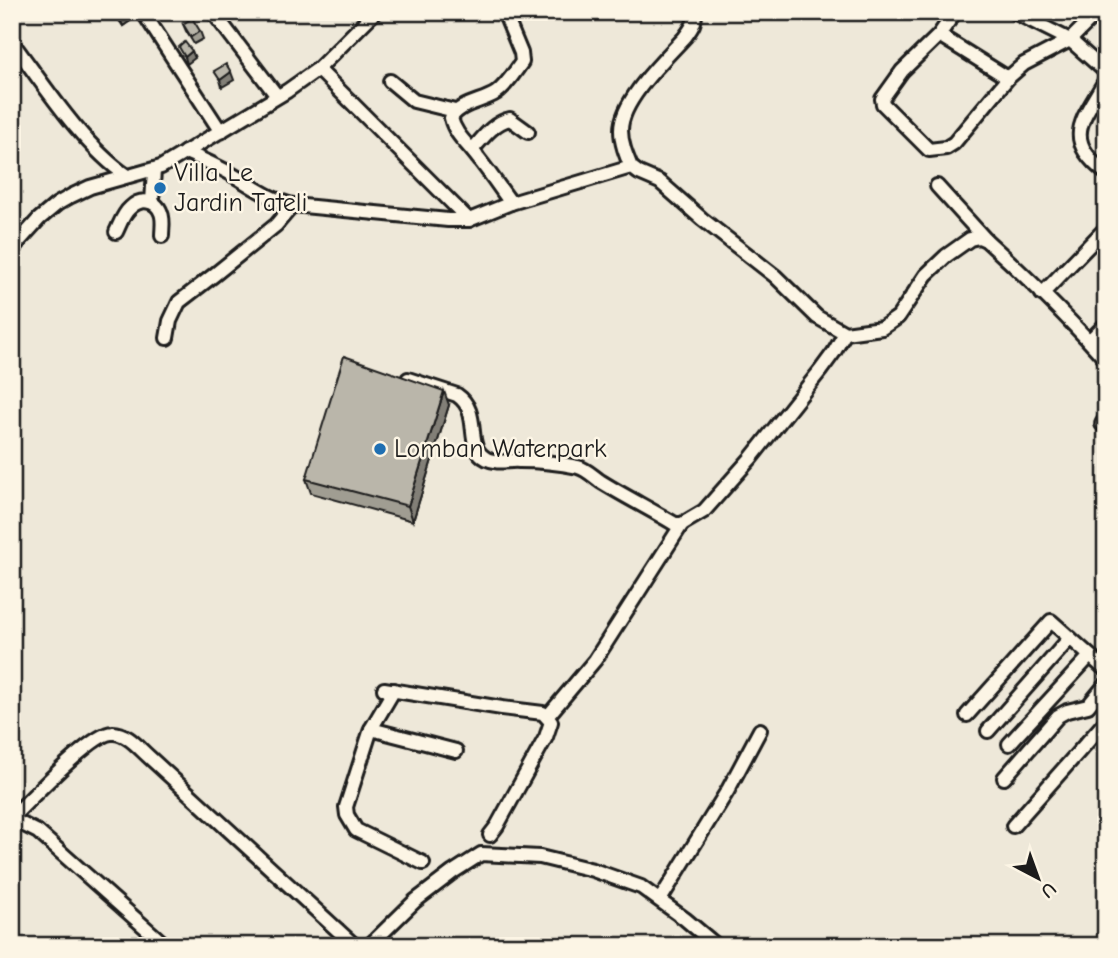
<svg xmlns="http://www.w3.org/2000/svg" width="1118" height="958" font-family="'Comic Neue',sans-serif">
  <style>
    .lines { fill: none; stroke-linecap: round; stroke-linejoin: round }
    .minor-casing { stroke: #1c1c1c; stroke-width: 18 }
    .minor { stroke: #fcf5e5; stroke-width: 12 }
    .wall { fill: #a09d92; stroke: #1c1c1c; stroke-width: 2 }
    .shaded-wall { fill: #827f77; stroke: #1c1c1c; stroke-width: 2 }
    .building { fill: #bab6aa; stroke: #1c1c1c; stroke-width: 2 }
    .poi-dot { fill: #1f6fb2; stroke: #fcf5e5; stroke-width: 2.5 }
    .labels { text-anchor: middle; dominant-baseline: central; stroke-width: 5; stroke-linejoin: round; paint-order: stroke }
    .poi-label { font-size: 26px; fill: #1c1c1c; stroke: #fcf5e5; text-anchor: start }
  </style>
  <rect width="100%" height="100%" fill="#eee8d9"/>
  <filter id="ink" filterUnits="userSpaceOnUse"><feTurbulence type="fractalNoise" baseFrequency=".0143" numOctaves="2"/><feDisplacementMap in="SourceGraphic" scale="14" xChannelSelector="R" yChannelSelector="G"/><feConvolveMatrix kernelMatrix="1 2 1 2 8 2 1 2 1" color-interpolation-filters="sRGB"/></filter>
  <g filter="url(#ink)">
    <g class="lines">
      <g class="minor-casing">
        <g id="minor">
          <path d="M143 12 221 132"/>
          <path d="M213 12 277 96"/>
          <path d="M504 12 521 53 522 62C514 73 507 85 496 93 482 102 460 103 451 118 455 135 468 144 478 158 490 173 500 188 511 203"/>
          <path d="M955 12 939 35 902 71 882 99 883 104 929 150 946 148 954 143 1008 78 1024 64 1070 40 1098 12"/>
          <path d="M1014 12 1070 40 1106 72"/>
          <path d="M939 35 1008 78"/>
          <path d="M12 42C44 85 83 146 127 176"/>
          <path d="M318 69 469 220"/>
          <path d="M1106 79C1084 119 1060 138 1106 173"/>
          <path d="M390 81 414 101 455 111"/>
          <path d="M185 152C198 157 210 163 222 169 246 181 266 199 293 205L448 220H469L511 203 631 167 639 173 660 182 702 219 775 276 817 317 845 333 882 328 898 317 926 275 946 256 970 239 979 237 986 240C1028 278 1069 318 1106 360"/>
          <path d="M476 155 472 150C482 139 494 122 510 119L528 132"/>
          <path d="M631 167C626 155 621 143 621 130 621 100 665 59 685 37 690 30 697 22 694 12"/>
          <path d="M937 186 986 240"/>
          <path d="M152 202 154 170"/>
          <path d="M116 232C120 224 123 214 130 208 140 198 156 199 161 213 164 220 162 228 162 236"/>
          <path d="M12 249 39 219 57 204 71 196 90 187 161 167 287 91 318 69 375 12"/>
          <path d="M1042 294 1106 228"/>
          <path d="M167 338 170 321 179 302 214 275 276 225 293 205"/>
          <path d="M1089 341 1106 324"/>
          <path d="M408 379 457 395C483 413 463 447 487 459 497 464 509 460 519 461 538 461 559 463 578 467 586 469 593 476 600 481 624 496 650 509 675 524H682L704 511 751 458 820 371 834 352 845 333"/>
          <path d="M1102 424 1106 418"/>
          <path d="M384 689 502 708 543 713 551 722 546 737 497 826 490 835"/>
          <path d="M394 690 371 729 346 807 347 815 356 830 423 863"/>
          <path d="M967 715 1051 621 1106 670"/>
          <path d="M547 717 595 660 682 524"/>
          <path d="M371 729 456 751"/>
          <path d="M988 731 1070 638"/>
          <path d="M1009 744 1090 656"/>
          <path d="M1004 778 1058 716 1067 711 1088 706 1106 684"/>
          <path d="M12 817C29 801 92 733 112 733 126 732 139 748 148 756L355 946"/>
          <path d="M12 819 38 832 166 946"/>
          <path d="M1013 826 1106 721"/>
          <path d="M660 900 728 790 760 730"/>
          <path d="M369 946 415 901 453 872 481 854 540 857 593 870 641 887 685 919 717 946"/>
        </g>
      </g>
      <use href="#minor" class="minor"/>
    </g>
    <g class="wall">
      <path d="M113 12H131L133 19 123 26Z"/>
      <path d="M183 24 200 31 203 39 194 44 186 31Z"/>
      <path d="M449 405 413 521 311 493 306 479Z"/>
    </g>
    <g class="shaded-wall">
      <path d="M130 12 133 19 123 26 120 19Z"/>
      <path d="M192 51 195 58 187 64 185 57Z"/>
      <path d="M231 72 234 80 222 87 220 80Z"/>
      <path d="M444 391 449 405 413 521 408 506Z"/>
    </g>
    <g class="building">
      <path d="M115 12H130L120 19Z"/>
      <path d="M192 18 200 31 191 37 183 24Z"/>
      <path d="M185 42 192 51 185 57 179 47Z"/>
      <path d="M226 64 231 72 220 80 214 71Z"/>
      <path d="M344 356 444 391 408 506 306 479Z"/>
    </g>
  </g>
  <g class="poi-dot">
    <circle cx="160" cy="188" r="7"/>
    <circle cx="380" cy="449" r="7"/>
  </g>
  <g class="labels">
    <g class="poi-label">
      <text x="174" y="173">Villa Le<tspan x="174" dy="30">Jardin Tateli</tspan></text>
      <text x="394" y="449">Lomban Waterpark</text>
    </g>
  </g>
  <rect width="1118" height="958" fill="none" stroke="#fcf5e5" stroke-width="42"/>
  <rect x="21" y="21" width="1076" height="916" fill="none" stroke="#1c1c1c" stroke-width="2.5" filter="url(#ink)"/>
  <g transform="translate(1038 878) rotate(139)" stroke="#fcf5e5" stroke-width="5" paint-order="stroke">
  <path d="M0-5L12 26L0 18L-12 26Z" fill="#1c1c1c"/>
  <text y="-10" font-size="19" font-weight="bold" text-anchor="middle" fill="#1c1c1c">U</text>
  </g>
</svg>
